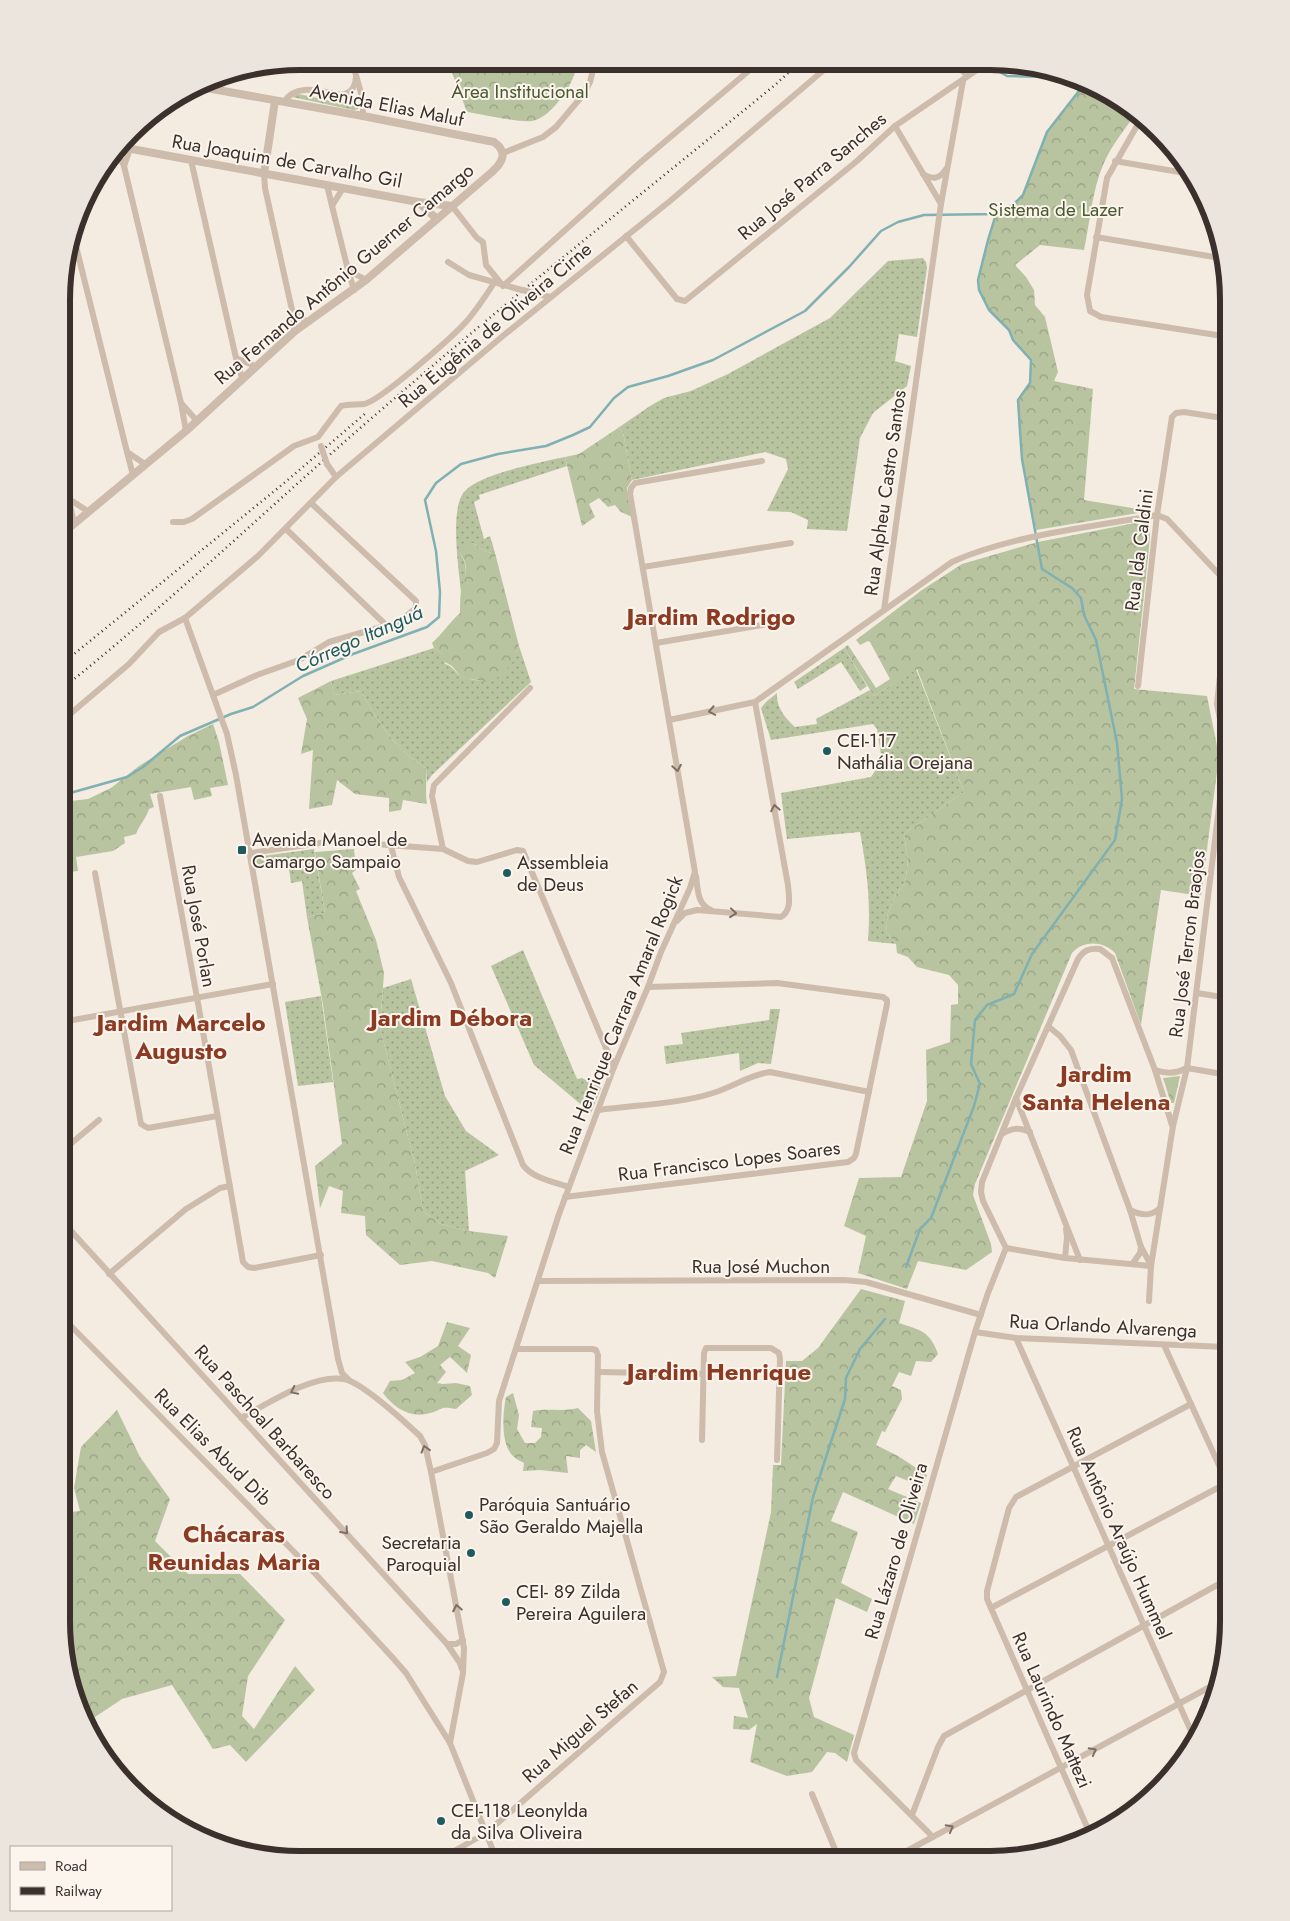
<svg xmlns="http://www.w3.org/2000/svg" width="1290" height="1921" font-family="Jost,sans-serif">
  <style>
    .grass { fill: url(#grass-dots) }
    .forest { fill: url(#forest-crowns) }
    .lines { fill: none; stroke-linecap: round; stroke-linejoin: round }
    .stream { stroke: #7fb0b2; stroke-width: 2.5 }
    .minor { stroke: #cdbbac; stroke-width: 6 }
    .tertiary { stroke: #cdbbac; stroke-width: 8 }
    .rail { stroke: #3b302b; stroke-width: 2.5; stroke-dasharray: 1 4; stroke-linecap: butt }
    .minor-bridge { stroke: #cdbbac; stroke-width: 6 }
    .oneway { stroke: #7d6f65 }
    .poi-dot { fill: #1f5a5e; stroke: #fbf5ee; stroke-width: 2 }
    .labels { text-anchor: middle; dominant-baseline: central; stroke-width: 4; stroke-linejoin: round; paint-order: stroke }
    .park-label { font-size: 19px; fill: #4a5a2e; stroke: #fbf5ee }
    .street-label { font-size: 19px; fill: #3b302b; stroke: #fbf5ee }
    .poi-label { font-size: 19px; fill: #3b302b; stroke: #fbf5ee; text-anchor: start }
    .water-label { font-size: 20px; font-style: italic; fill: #1f5a5e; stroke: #fbf5ee }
    .district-label { font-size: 24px; font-weight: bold; fill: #8c3b22; stroke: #fbf5ee }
    .rim { fill: none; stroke: #3b302b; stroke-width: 6 }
  </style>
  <defs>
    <pattern id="grass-dots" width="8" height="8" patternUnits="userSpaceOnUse" patternTransform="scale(1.25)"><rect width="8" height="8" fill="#b8c4a0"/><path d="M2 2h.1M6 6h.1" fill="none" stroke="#97a083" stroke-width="1.8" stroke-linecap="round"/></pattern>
    <pattern id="forest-crowns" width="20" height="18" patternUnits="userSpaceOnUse" patternTransform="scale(1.25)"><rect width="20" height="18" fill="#b8c4a0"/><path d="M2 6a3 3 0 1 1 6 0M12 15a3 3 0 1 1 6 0" fill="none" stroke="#97a083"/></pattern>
  </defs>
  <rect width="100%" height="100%" fill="#f4ebe1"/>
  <g class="grass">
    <path d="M298 94 357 106 358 109 354 110 292 97Z"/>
    <path d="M923 258 926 262 927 268 917 337 899 334 895 361 911 366 907 386 873 413 860 438 847 531 807 529 808 520 791 512 767 511 788 469 786 459 765 452 632 480 623 432 618 428 650 406 664 398 691 391 728 374 830 318 888 261Z"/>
    <path d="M565 457 567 466 479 495 480 499 474 502 484 539 490 536 495 553 487 552 472 543 460 553C469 566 466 577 461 592 459 570 449 507 465 491 480 474 542 462 565 457Z"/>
    <path d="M519 646 531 682 432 775 427 782 426 768C394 748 379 723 361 691L334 695 331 681 434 648 442 654 445 664C454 666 456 675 463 677 495 688 508 673 519 646Z"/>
    <path d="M844 648 867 686 860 691 841 662 798 689 794 682Z"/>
    <path d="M916 669 964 792 904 834 908 861 905 884 896 894 888 913 886 932 896 944 868 941C871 901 867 871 860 832L787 839 781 793 871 777 882 761 877 729 873 724 771 740 761 708 766 702 777 693C776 707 785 718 795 727L817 724 816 719 870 690 874 696Z"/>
    <path d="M314 849 325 913 307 917 302 881 291 883 288 862 256 866 255 857Z"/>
    <path d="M523 950 577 1079 582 1078 601 1088 591 1113 534 1065 491 966Z"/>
    <path d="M411 979 445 1096 466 1131 499 1155 465 1171 469 1231 441 1224 423 1211 415 1164 380 1028 383 988Z"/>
    <path d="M321 996 333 1082 298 1086 285 1002Z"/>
    <path d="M770 1009H780L771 1064 758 1063 740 1071 739 1053 666 1064 664 1046 683 1044 681 1033 769 1020Z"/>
  </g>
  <g class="forest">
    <path d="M448 62H578C575 82 553 117 532 121 520 123 481 114 467 112Z"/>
    <path d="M1087 83 1137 112C1125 129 1111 146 1103 165 1092 191 1090 222 1084 250L1040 245 1015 265 1026 277 1034 290 1035 305 1045 317 1058 372 1054 381 1093 389 1084 500 1150 511 1036 530 1022 459 1018 400 1030 383 1031 360 1013 340 1009 330 989 310 979 290V279L988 240 996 214 1015 203 1023 195 1047 132 1082 87Z"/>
    <path d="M618 428 623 432 632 480 627 488 632 517 621 512 615 505 608 507 599 498 589 504 595 517 582 526 565 457 579 454Z"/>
    <path d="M1140 522C1148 526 1150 529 1150 538L1134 689 1207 696 1219 756 1201 896 1161 890 1141 1025 1115 953C1103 941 1084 940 1072 953L975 1184 973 1195 991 1244 992 1252 966 1270 918 1261 907 1289 858 1273 866 1236 844 1226 859 1178 901 1177 927 1101 926 1050 950 1042 951 1005 958 1004V985L949 975 917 967 908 957 897 953 896 944 886 932 888 913 896 894 905 884 908 861 904 834 964 792 917 669 874 696 844 648 848 645 876 688 890 679 870 642 868 641 860 645 856 640 922 590 962 564 1038 542Z"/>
    <path d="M472 543 487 552 495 553 519 646 512 663 501 676 486 682 461 677 452 666 441 660 442 654 434 648 432 643C442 634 449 623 460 613 460 606 460 599 461 592 464 576 471 568 460 553L462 545Z"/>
    <path d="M331 681 334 695 361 691C379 723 394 748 426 768 427 780 425 791 427 804L403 800 401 810 389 812V798L355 794 337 780 332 805 309 809 313 750 301 754 307 719 298 698Z"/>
    <path d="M213 724 219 742 228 785 210 788 212 796 194 800 191 787 150 794 154 807 149 809C146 819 139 825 136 834L124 837 125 843 113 851 76 857 78 871 62 873 63 802 88 799 111 788 139 766 188 736Z"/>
    <path d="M354 849 356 870 352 873 360 889 356 891 376 940 384 973 380 1028 415 1164 423 1211 441 1224 469 1231 508 1236 495 1278 488 1273 432 1261 400 1265 366 1235 365 1216 341 1213 343 1191 329 1186 320 1208 315 1166 342 1144 323 1005 307 917 325 913 315 852Z"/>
    <path d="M1180 1076 1174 1103H1171L1163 1078Z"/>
    <path d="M861 1289 905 1301 899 1323C920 1330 930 1331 938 1354L931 1362 916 1361 911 1376 899 1372 892 1386 901 1390 902 1399 885 1432 882 1431 876 1445 898 1456 927 1475 923 1487 896 1476 888 1489 921 1503 914 1524 843 1492 831 1521 858 1532 841 1583 872 1599 867 1612 836 1598 809 1698 814 1717 854 1735 847 1762 835 1753 827 1752 812 1772 787 1776 750 1762 757 1724 749 1730 733 1729 734 1716 748 1718 739 1688 723 1687 712 1677 736 1676 771 1512 773 1465H781L786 1361H802L818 1348Z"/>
    <path d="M447 1322 470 1328 458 1346 471 1355 467 1373 450 1357 440 1365 446 1372 437 1383 443 1384 456 1383 470 1386 472 1395 456 1409C438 1406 445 1409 430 1413 411 1419 394 1408 383 1393L390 1381 402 1380 415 1373 405 1362 420 1357 438 1346Z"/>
    <path d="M513 1393 519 1415 517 1429 525 1443H535L541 1437 542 1428 531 1427 533 1411C548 1408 563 1412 578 1408L591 1421 596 1452 586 1445 580 1450V1458L566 1456 568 1473 540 1470 523 1471 524 1463C520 1461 516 1459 513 1456 500 1444 503 1412 506 1397Z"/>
    <path d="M117 1410 140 1457 170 1499 155 1541 188 1574H240L285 1620 248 1676 242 1716 254 1729 295 1666 315 1690 246 1762 230 1745 213 1749 172 1685 122 1699 86 1723 80 1713 61 1621V1513L80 1511 74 1488 81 1447Z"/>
  </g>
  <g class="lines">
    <g class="stream">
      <path d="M996 70 1007 76 1047 77 1081 87"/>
      <path d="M63 795 127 777 143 767 180 736 231 714 253 707 303 676 353 654 427 627 439 617 440 592 436 551 425 500 436 483 461 464 498 454 546 446 573 435 590 427 614 398 628 387 668 376 713 360 805 311 849 267 881 231 898 222 924 215 996 214 1015 203 1023 195 1047 132 1082 87 1087 83"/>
      <path d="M906 1267 920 1229 931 1218 974 1106 980 1084 971 1064 975 1020 987 1005 1014 994 1032 954 1115 840 1122 799 1117 743 1096 640 1084 615 1081 598 1072 588 1042 569 1022 459 1020 431 1018 400 1030 383 1031 360 1013 340 1009 330 989 310 979 290 978 280 988 240 996 214"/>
      <path d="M777 1677 813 1497 845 1399 846 1378 860 1349 885 1319"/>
    </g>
    <g class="minor">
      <path d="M352 61 363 100V116"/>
      <path d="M954 63 968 76"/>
      <path d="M284 102C296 82 322 92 341 95 352 93 355 87 356 77"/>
      <path d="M1142 117 1107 178 1087 295 1090 311 1101 317 1229 337"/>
      <path d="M895 126 941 204"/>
      <path d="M117 151 124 166 130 149"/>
      <path d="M503 153 543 137 556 127 583 95 590 82 595 62"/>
      <path d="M191 160 236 358"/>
      <path d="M1115 161 1191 174"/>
      <path d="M124 166 181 403"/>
      <path d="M264 174 265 188 292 310"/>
      <path d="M923 174C933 180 940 179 946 169"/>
      <path d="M327 185 332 206 343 188"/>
      <path d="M332 206 348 270"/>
      <path d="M452 206 477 238 483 242 486 265 503 286 642 161 758 63"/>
      <path d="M626 236 677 299 685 301 857 161 895 126 987 63"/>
      <path d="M1096 237 1220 258"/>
      <path d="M74 238 127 452"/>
      <path d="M448 262 469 275 518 289"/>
      <path d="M354 290 348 270 366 280"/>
      <path d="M530 292 550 297"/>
      <path d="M295 331 292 310 307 322"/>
      <path d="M242 378 236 358 255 366"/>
      <path d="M186 431 181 403 197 421"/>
      <path d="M327 464 336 477"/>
      <path d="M63 470 69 499"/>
      <path d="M133 475 127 452 145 464"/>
      <path d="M173 522H184L192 519 294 446 318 437 341 406C349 404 357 405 364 404 379 402 452 337 465 323 476 311 485 297 494 283"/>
      <path d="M74 524 69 499 89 512"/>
      <path d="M286 529 386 625"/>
      <path d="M643 567 791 543"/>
      <path d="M884 610 941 204 963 81"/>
      <path d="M185 618 227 734 236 775 338 1359 342 1373 350 1381"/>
      <path d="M656 643 792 620"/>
      <path d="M1138 686 1157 515 1172 417 1176 413 1184 412 1229 419"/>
      <path d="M213 695 257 675 299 660 329 642 399 622 416 608V601L311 503"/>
      <path d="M63 720 129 664 159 632 185 618 258 556 336 477 504 335 670 201 832 63"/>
      <path d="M669 720 755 702 952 562C1011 535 1093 527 1157 515L1167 519 1229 585"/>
      <path d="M160 796 198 1003 243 1262 248 1267 254 1268 321 1255"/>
      <path d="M391 846 399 877 451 983 523 1165C532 1178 554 1182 569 1187"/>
      <path d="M443 849 432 796 434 785 530 688"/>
      <path d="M251 853 334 841 443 849 468 861 477 862 517 850 523 851 614 1067"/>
      <path d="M95 873 141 1124 148 1128 217 1116"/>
      <path d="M696 876C698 890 697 904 711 910"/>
      <path d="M677 921 685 913 697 910 781 917C792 910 789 897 788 885L755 702"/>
      <path d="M1197 993 1228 998"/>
      <path d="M62 1022 273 984"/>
      <path d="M1049 1027 1060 1036 1071 1050 1130 1210 1141 1247 1151 1265"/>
      <path d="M1187 1068 1228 1075"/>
      <path d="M1155 1070C1166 1074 1176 1074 1187 1068"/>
      <path d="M1016 1098 1080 1260"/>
      <path d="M599 1110C634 1105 680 1104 713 1093 733 1087 749 1075 770 1072L869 1092"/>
      <path d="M1002 1134C1012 1128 1018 1127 1030 1132"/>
      <path d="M62 1151 99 1120"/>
      <path d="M565 1197 848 1162 854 1158 856 1154 887 1004V1000L883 997 777 983 648 987"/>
      <path d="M1130 1210C1140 1215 1152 1217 1160 1208"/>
      <path d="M62 1221 447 1644 460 1663 462 1669"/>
      <path d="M1006 1248 983 1201 981 1192 982 1182 1016 1098 1078 959C1084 950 1089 948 1100 949L1112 958 1155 1070 1172 1125"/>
      <path d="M1006 1248 1065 1258 1151 1266"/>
      <path d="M1065 1258 1067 1237 1066 1229"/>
      <path d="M1133 1263 1140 1253 1141 1247"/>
      <path d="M109 1274 186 1209 220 1188 230 1186"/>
      <path d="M538 1281 844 1280 866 1282 981 1315"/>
      <path d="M1149 1301 1151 1266 1173 1126 1187 1068 1226 750 1217 704 1229 589"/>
      <path d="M62 1317 310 1568 392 1657 406 1673 450 1743"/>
      <path d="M975 1332 1016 1338 1225 1347 1228 1349"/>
      <path d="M1016 1338 1195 1740"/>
      <path d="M1164 1345 1228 1485"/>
      <path d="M1225 1347 1228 1302"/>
      <path d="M598 1372 703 1374"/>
      <path d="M241 1418C269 1403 312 1374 344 1379 361 1382 406 1423 420 1436L425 1445 431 1472 464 1648 463 1673 450 1743 496 1858"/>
      <path d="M702 1440 704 1353 706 1348H771L779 1353 780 1359 777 1460"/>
      <path d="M431 1472 487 1453 494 1449 497 1443 499 1401 559 1214 614 1067 648 987 661 952 690 888 695 872 630 494 631 488 635 483 762 461"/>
      <path d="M991 1608 1227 1483"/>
      <path d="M447 1644H456L463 1640"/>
      <path d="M812 1794 839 1859"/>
      <path d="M912 1815 938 1747 944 1736 1228 1579"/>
      <path d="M1091 1836 987 1599V1591L1009 1508 1016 1497 1191 1404"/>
      <path d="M933 1837 856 1760 854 1753 975 1332 988 1293 1006 1248"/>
      <path d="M442 1858 486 1833 660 1682 664 1672 602 1452 597 1411 598 1355 596 1350 592 1349H517"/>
      <path d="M892 1859 1219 1682"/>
    </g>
    <g class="tertiary">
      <path d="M121 147 418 202"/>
      <path d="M264 174 275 101"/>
      <path d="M437 219 418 202 452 206"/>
      <path d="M63 533 186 431 295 331 366 280 492 172C503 162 508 152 494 142L363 116 201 87"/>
    </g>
    <g class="rail">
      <path d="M63 663 283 484 367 412"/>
      <path d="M63 688C173 600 274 502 381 410 509 299 643 193 775 85L799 63"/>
    </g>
    <g class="minor-bridge">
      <path d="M518 289 530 292"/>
      <path d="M321 446 327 464"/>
    </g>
  </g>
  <defs><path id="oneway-chevron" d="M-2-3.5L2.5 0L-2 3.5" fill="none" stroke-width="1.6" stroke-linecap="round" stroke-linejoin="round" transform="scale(1.25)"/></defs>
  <g class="oneway">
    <use href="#oneway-chevron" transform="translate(712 711) rotate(169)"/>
    <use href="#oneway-chevron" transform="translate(677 768) rotate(80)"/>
    <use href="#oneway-chevron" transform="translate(775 808) rotate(-100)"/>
    <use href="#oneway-chevron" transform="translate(733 913) rotate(6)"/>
    <use href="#oneway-chevron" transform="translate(294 1391) rotate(154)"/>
    <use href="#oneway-chevron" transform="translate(425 1449) rotate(-107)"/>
    <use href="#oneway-chevron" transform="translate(345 1531) rotate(48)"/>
    <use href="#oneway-chevron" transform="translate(457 1608) rotate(-101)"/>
    <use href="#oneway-chevron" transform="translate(1093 1751) rotate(-28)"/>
    <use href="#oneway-chevron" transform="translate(950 1828) rotate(-28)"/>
  </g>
  <g class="poi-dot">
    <circle cx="827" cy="751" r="5"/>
    <rect x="237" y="845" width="10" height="10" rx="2.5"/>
    <circle cx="507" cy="873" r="5"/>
    <circle cx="469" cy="1515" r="5"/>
    <circle cx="471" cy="1553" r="5"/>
    <circle cx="506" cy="1602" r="5"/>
    <circle cx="441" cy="1821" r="5"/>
  </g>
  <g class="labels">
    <g class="park-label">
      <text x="520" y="91">Área Institucional</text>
      <text x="1056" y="209">Sistema de Lazer</text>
    </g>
    <g class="street-label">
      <text transform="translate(387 105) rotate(11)">Avenida Elias Maluf</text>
      <text transform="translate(287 161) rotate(10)">Rua Joaquim de Carvalho Gil</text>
      <text transform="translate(812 176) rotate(-40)">Rua José Parra Sanches</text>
      <text transform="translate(344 274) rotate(-40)">Rua Fernando Antônio Guerner Camargo</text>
      <text transform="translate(495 325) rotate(-40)">Rua Eugênia de Oliveira Cirne</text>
      <text transform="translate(885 493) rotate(-82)">Rua Alpheu Castro Santos</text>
      <text transform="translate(1139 550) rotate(-83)">Rua Ida Caldini</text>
      <text transform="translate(199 926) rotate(80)">Rua José Porlan</text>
      <text transform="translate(1187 944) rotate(-83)">Rua José Terron Braojos</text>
      <text transform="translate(621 1015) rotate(-68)">Rua Henrique Carrara Amaral Rogick</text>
      <text transform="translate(729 1161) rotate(-7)">Rua Francisco Lopes Soares</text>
      <text x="761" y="1266">Rua José Muchon</text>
      <text transform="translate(1103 1326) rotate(3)">Rua Orlando Alvarenga</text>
      <text transform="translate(265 1422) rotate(48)">Rua Paschoal Barbaresco</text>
      <text transform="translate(213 1447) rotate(45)">Rua Elias Abud Dib</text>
      <text transform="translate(1119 1533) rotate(66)">Rua Antônio Araújo Hummel</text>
      <text transform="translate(896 1551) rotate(-74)">Rua Lázaro de Oliveira</text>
      <text transform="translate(1052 1710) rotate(66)">Rua Laurindo Mattezi</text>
      <text transform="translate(580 1731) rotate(-41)">Rua Miguel Stefan</text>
    </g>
    <g class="poi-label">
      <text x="837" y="740">CEI-117<tspan x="837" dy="22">Nathália Orejana</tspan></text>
      <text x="252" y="839">Avenida Manoel de<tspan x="252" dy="22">Camargo Sampaio</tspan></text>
      <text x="517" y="862">Assembleia<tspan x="517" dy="22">de Deus</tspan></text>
      <text x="479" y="1504">Paróquia Santuário<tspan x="479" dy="22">São Geraldo Majella</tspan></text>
      <text x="461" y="1542" text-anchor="end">Secretaria<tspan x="461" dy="22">Paroquial</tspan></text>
      <text x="516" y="1591">CEI- 89 Zilda<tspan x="516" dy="22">Pereira Aguilera</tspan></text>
      <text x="451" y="1810">CEI-118 Leonylda<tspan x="451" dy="22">da Silva Oliveira</tspan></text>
    </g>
    <g class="water-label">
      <text transform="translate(359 639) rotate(-24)">Córrego Itanguá</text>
    </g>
    <g class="district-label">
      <text x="711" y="616">Jardim Rodrigo</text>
      <text x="451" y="1017">Jardim Débora</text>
      <text x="181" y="1022">Jardim Marcelo<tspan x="181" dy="28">Augusto</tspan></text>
      <text x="1096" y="1073">Jardim<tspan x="1096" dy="28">Santa Helena</tspan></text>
      <text x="719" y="1371">Jardim Henrique</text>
      <text x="234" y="1533">Chácaras<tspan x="234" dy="28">Reunidas Maria</tspan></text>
    </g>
  </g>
  <path d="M0 0H1290V1921H0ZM300 70H990A230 230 0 0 1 1220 300V1621A230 230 0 0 1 990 1851H300A230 230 0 0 1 70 1621V300A230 230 0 0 1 300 70Z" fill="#ece5de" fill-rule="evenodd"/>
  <path class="rim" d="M300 70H990A230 230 0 0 1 1220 300V1621A230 230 0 0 1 990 1851H300A230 230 0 0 1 70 1621V300A230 230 0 0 1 300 70Z"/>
  <rect x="10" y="1846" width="162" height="65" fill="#fbf5ee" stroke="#aea6a0"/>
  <rect x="20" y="1862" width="25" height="8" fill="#cdbbac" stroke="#aea6a0"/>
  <text x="55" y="1871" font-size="15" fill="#3b302b">Road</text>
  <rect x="20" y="1887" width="25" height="8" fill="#3b302b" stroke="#aea6a0"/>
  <text x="55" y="1896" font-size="15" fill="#3b302b">Railway</text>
</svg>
